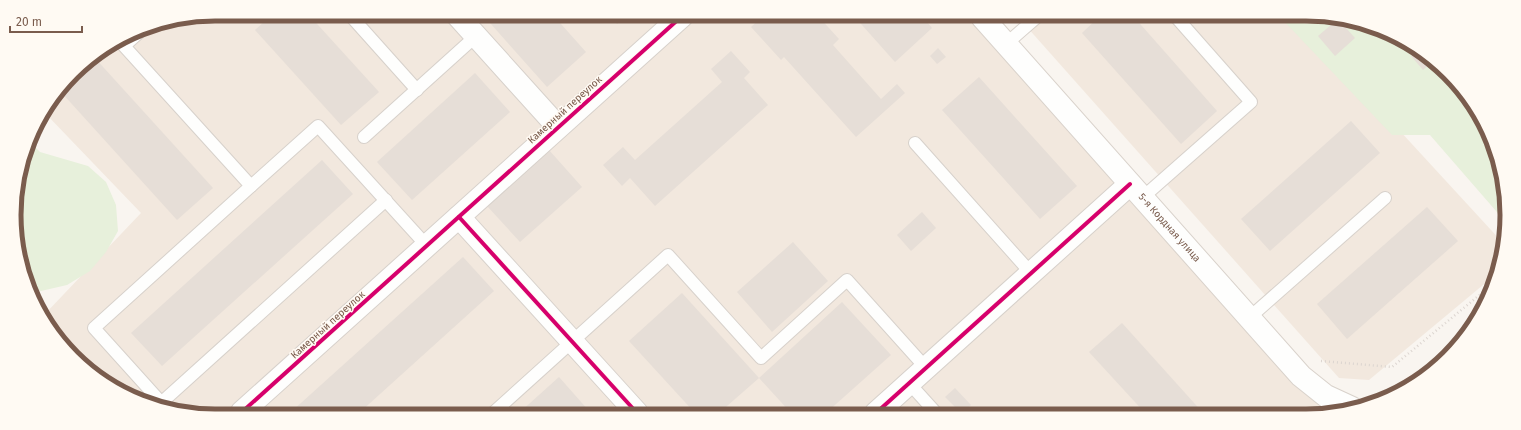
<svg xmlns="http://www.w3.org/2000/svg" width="1521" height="430" font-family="'Fira Sans',sans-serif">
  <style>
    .residential { fill: #f2e8de }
    .green { fill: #e7f0db }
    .building { fill: #e6ded7 }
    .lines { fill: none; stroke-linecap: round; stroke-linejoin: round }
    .service-casing { stroke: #d7d1cb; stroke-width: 14 }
    .minor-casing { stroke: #d7d1cb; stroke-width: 24 }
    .secondary-casing { stroke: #d9d2cb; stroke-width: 24 }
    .path { stroke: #dcd5d0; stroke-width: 2.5; stroke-dasharray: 1 3; stroke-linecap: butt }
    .service { stroke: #fefefd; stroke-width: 12 }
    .minor { stroke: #fefefd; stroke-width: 22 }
    .secondary { stroke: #fefefd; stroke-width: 22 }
    .cycleway-casing { stroke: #fffaf3; stroke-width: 6 }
    .cycleway { stroke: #d6006c; stroke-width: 4 }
    .labels { text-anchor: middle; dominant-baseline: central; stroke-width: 3; stroke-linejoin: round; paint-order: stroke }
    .street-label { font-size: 10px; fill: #7a5c4d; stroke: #fffaf3 }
    .rim { fill: none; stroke: #7a5c4d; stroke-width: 5 }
  </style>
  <rect width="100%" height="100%" fill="#f9f5f0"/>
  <g class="residential">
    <path d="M215 14 976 17 1339 412 1332 414 176 412 114 389 56 338 44 315 141 213 45 113 82 64 138 29Z"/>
    <path d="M1018 17 1296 18 1503 243V254L1495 275 1369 380 1339 378Z"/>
  </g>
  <g class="green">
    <path d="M1281 18H1345L1417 48 1473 103 1503 176V219L1430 135H1392Z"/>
    <path d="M30 142 40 152 88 166 106 182 116 205 118 231 106 252 90 271 67 285 41 291 30 289 25 279 14 202Z"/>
  </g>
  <g class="building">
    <path d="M273 14H308L379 92 341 125 255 30Z"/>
    <path d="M483 15H553L586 52 547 87Z"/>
    <path d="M610 15H627L617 24Z"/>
    <path d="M763 16H818L839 39 833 45 881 99 897 84 905 93 856 137 784 57 781 60 751 27Z"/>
    <path d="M854 16H922L932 28 895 62Z"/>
    <path d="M1099 17H1134L1217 111 1181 144 1082 33Z"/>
    <path d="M1300 18H1313L1306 24Z"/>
    <path d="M1338 19 1355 38 1335 56 1318 36Z"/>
    <path d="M938 48 946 57 937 64 930 56Z"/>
    <path d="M1419 49 1432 62 1423 70 1411 56Z"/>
    <path d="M731 51 750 72 744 78 768 105 655 206 630 178 622 186 603 165 623 147 635 160 722 82 711 69Z"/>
    <path d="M94 57 213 188 177 220 61 92 82 64Z"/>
    <path d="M475 73 510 112 412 200 377 162Z"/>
    <path d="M979 77 1077 186 1040 219 942 110Z"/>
    <path d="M1351 121 1380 153 1270 251 1241 219Z"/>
    <path d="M549 150 582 187 520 242 487 206Z"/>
    <path d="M322 160 353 194 162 366 131 333Z"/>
    <path d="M1427 207 1458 241 1347 339 1317 304Z"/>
    <path d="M922 212 936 228 911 251 897 235Z"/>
    <path d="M793 242 828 281 772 332 737 292Z"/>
    <path d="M463 257 494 291 359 413 291 412Z"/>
    <path d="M682 293 759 378 719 413H695L629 341Z"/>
    <path d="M842 302 891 355 826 413H791L759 378Z"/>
    <path d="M1122 323 1204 414H1146L1089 352Z"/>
    <path d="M559 377 589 411 588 413H519Z"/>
    <path d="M955 388 971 405 962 414 945 397Z"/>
  </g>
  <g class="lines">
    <g class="service-casing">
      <g id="service">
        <path d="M349 14 417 90"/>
        <path d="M144 28 124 46 251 186 318 126 427 246"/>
        <path d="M1006 44 1037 17"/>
        <path d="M364 137 476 36"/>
        <path d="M915 143 1031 273"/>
        <path d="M1142 198 1251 102 1176 17"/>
        <path d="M1249 318 1385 198"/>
        <path d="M909 383 937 414"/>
        <path d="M161 403 386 200"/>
        <path d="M167 409 94 328 251 186"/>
        <path d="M493 413 668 255 761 358 847 280 926 368"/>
      </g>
    </g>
    <g class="minor-casing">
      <g id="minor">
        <path d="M457 15 558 127"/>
        <path d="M459 217 637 413"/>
        <path d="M242 412 682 16"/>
        <path d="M876 413 1130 184"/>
      </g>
    </g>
    <g class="secondary-casing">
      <g id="secondary">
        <path id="s1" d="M982 17 1301 376 1326 396 1352 408"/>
      </g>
    </g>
    <path class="path" d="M1321 361 1392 367 1488 288"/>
    <use href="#service" class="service"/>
    <use href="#minor" class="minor"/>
    <use href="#secondary" class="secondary"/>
    <g class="cycleway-casing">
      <g id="cycleway">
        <path d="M459 217 637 413"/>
        <path d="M242 412 682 16"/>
        <path d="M876 413 1130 184"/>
      </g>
    </g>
    <use href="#cycleway" class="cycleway"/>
  </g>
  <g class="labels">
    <g class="street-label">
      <text transform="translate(565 110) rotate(-42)">Камерный переулок</text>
      <text stroke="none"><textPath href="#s1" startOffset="282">5-я Кордная улица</textPath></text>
      <text transform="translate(328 325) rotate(-42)">Камерный переулок</text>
    </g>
  </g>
  <path d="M0 0H1521V430H0ZM215 21H1306A194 194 0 0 1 1500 215V215A194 194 0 0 1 1306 409H215A194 194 0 0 1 21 215V215A194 194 0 0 1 215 21Z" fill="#fffaf3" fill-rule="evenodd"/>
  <path class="rim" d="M215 21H1306A194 194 0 0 1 1500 215V215A194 194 0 0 1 1306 409H215A194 194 0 0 1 21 215V215A194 194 0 0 1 215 21Z"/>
  <path d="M10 26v6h72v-6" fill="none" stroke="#7a5c4d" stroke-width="2"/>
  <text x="16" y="26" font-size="12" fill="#7a5c4d" stroke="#fffaf3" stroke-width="3" paint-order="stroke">20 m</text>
</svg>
